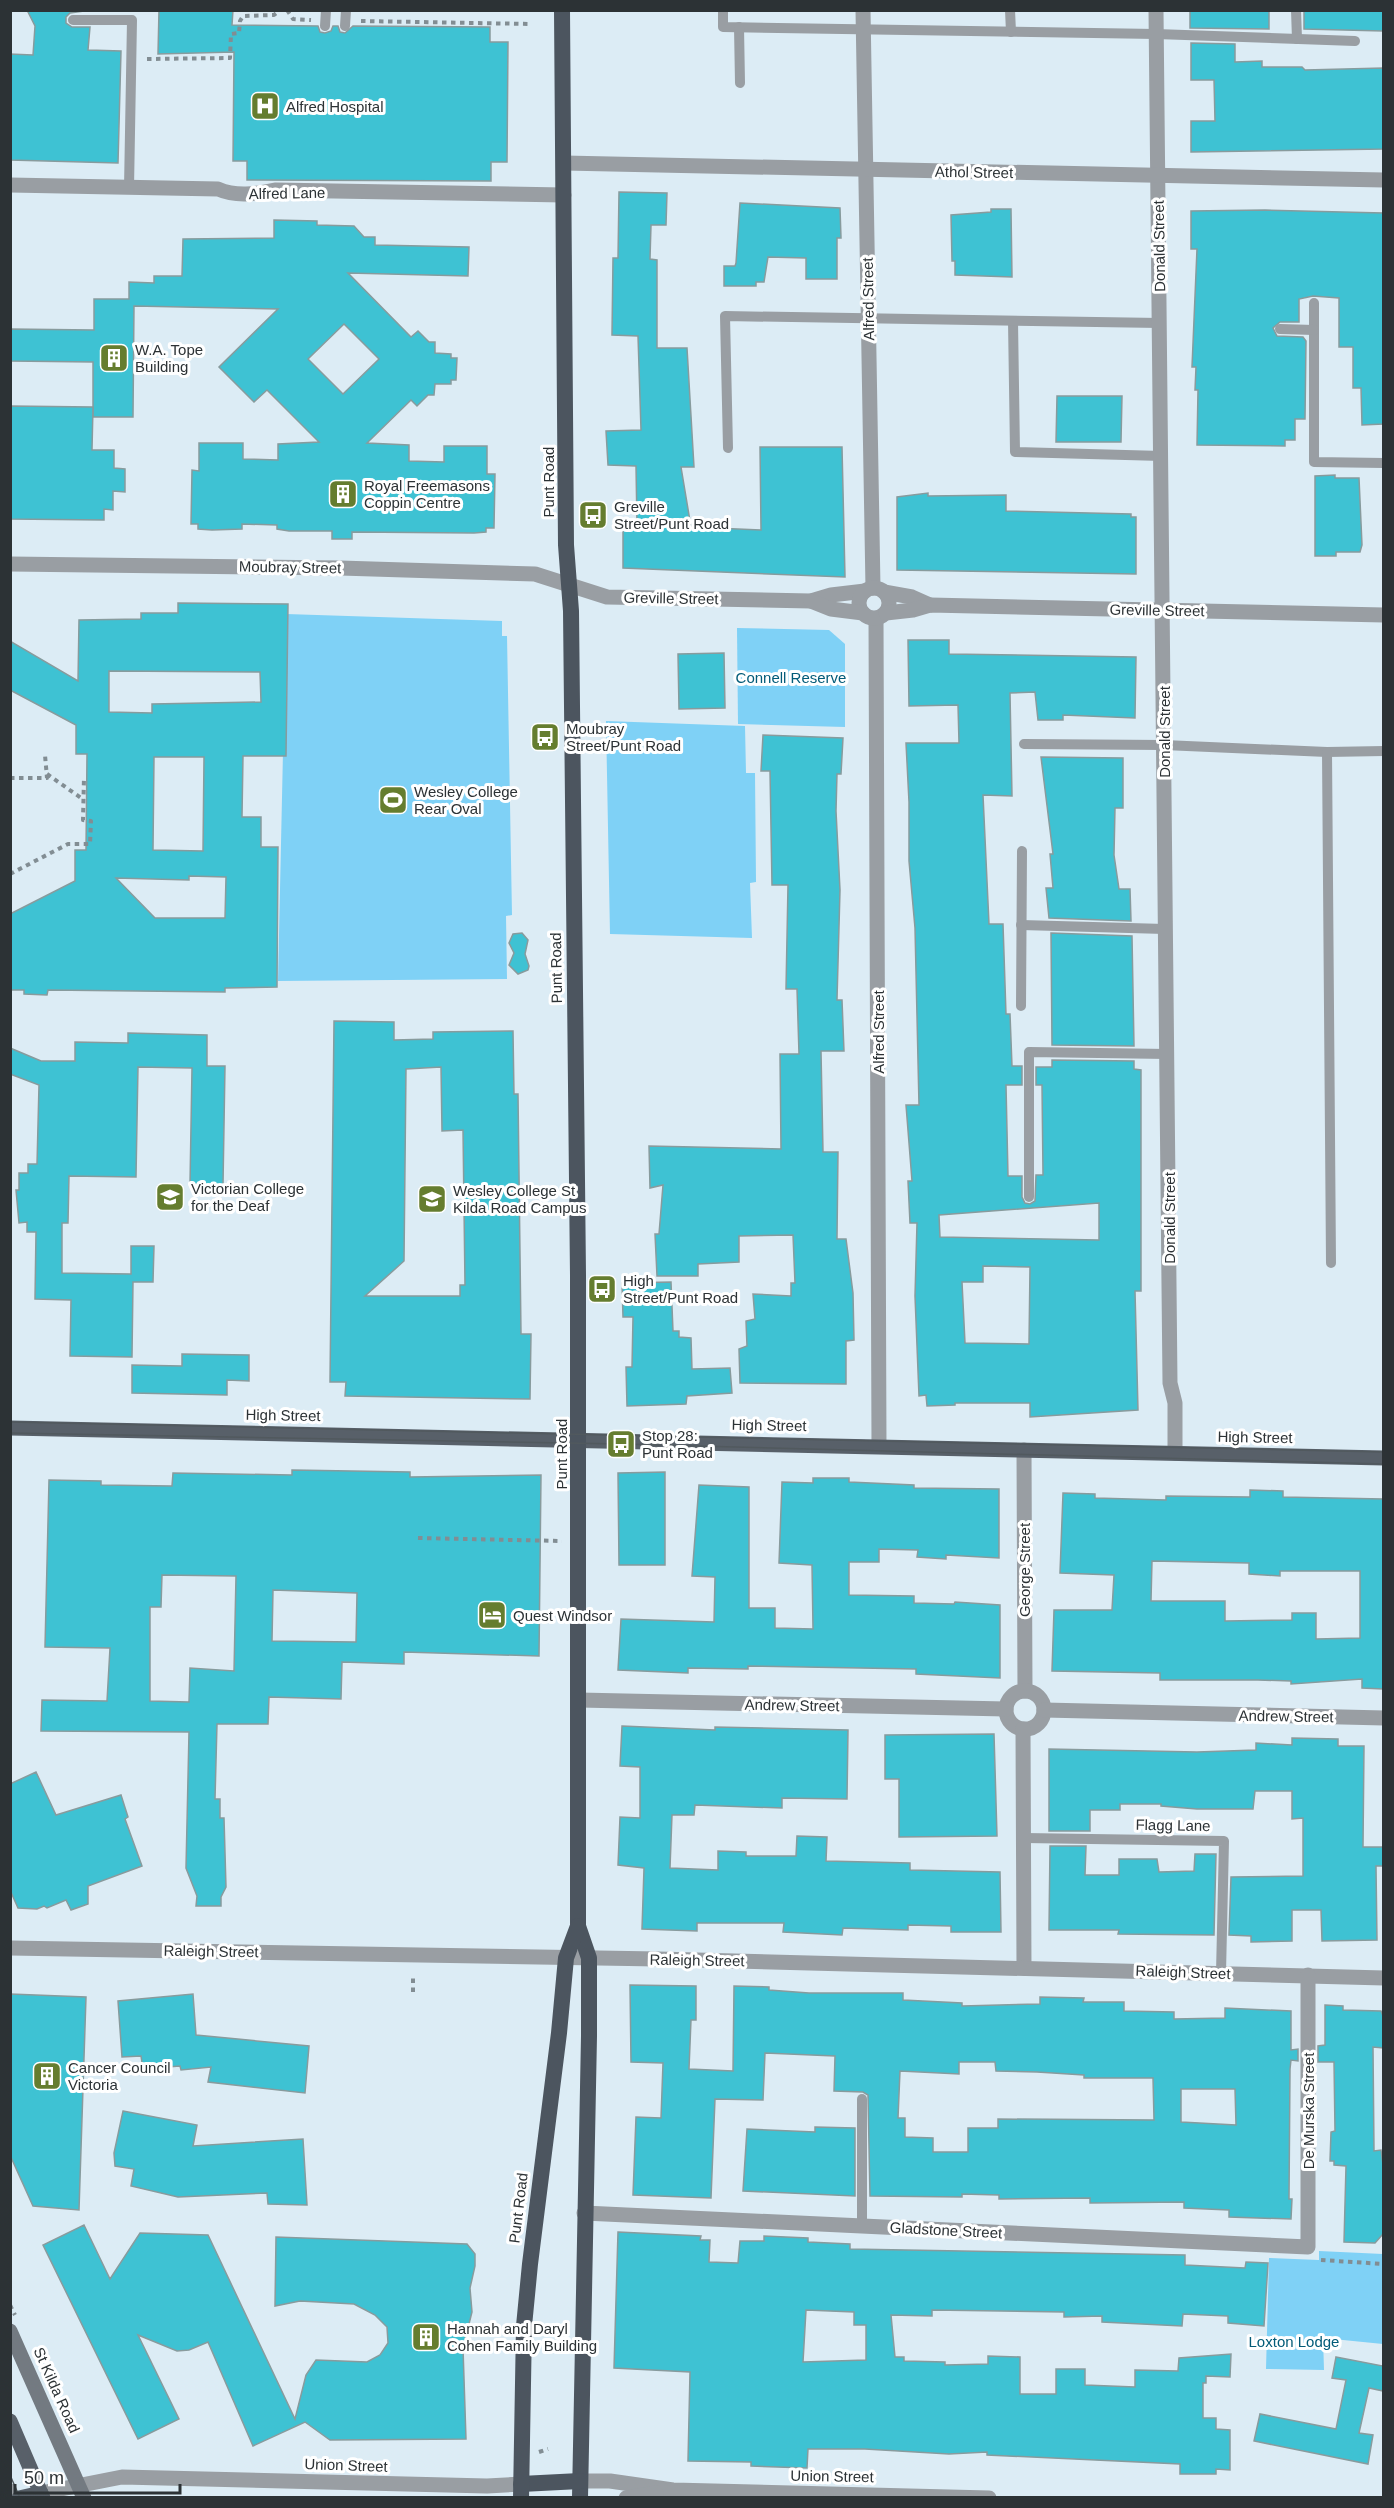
<svg xmlns="http://www.w3.org/2000/svg" width="1394" height="2508" font-family="Helvetica,sans-serif">
  <style>
    .green { fill: #7fd1f6 }
    .building { fill: #3ec2d3; stroke: #889b9d; stroke-width: 1.5; fill-rule: evenodd }
    .lines { fill: none; stroke-linecap: round; stroke-linejoin: round }
    .path { stroke: #828d93; stroke-width: 4; stroke-dasharray: 4.5 4.5; stroke-linecap: butt }
    .service { stroke: #999ea3; stroke-width: 10 }
    .minor { stroke: #999ea3; stroke-width: 15 }
    .tertiary { stroke: #999ea3; stroke-width: 15 }
    .secondary { stroke: #737a81; stroke-width: 15 }
    .primary { stroke: #586069; stroke-width: 15 }
    .trunk { stroke: #4c555f; stroke-width: 16 }
    .tram { stroke: #51595e; stroke-width: 1.5 }
    .labels { text-anchor: middle; dominant-baseline: central; stroke-width: 6; stroke-linejoin: round; paint-order: stroke }
    .poi-label { font-size: 15px; fill: #2c3235; stroke: #fff; text-anchor: start }
    .street-label { font-size: 15px; fill: #2c3235; stroke: #fff }
    .park-label { font-size: 15px; fill: #025b78; stroke: #fff }
  </style>
  <rect width="100%" height="100%" fill="#dcecf5"/>
  <g class="green">
    <path d="M286 614 502 621V636H507L512 915 506 916 507 979 278 981Z"/>
    <path d="M737 628 829 630 845 644V727L738 724Z"/>
    <path d="M606 721 745 726 746 773H755L756 882 750 883 752 938 610 934Z"/>
    <path d="M1319 2251 1383 2254V2344L1323 2338 1324 2370 1266 2369 1269 2258 1319 2260Z"/>
  </g>
  <g class="building">
    <path d="M27 10H91L70 13 66 17V23L72 27H90L88 50 121 51 118 163 10 160V54L33 55 35 26Z"/>
    <path d="M159 10H233L232 25 318 26 320 32 325 33 331 31 333 26H338L340 32 345 33 353 26 490 27V42H508L507 162H491V181L247 180V161H233L234 52 158 54Z"/>
    <path d="M1190 10H1269V29L1190 28Z"/>
    <path d="M1304 10H1383V31L1304 29Z"/>
    <path d="M1191 43 1235 44V62L1262 61V67H1302L1305 70 1383 68V149L1191 152V121H1215L1214 80H1191Z"/>
    <path d="M619 192 667 193 666 225H651L650 259 657 260V348H687L694 467H681L691 527 761 530 760 447H842L845 577 623 568V525H637L636 466 608 465 606 431 641 430 638 336 612 335 613 258H618Z"/>
    <path d="M740 203 840 208 841 238H837V279H806V258L768 257 764 282H756V286H724V266H735L736 263Z"/>
    <path d="M991 209H1011L1012 277 955 275V261H952L951 215 991 212Z"/>
    <path d="M1265 210 1383 213V424L1362 425 1361 388H1353V347H1339V298L1313 296 1299 299V322H1280L1273 328 1277 336 1303 337 1306 341 1305 419H1295V440H1285V446L1197 445 1198 390H1195L1196 367H1192L1197 249H1191V211Z"/>
    <path d="M274 220 317 221V225L354 226 364 237H375V245L469 247 468 276 348 273 411 337 418 331 429 342H435V353L451 354V358H457L456 380H451V384H435L434 395H428L417 406 411 400 367 443 409 445V461L444 462V446H487V474H495L494 528H486V532L474 533 352 532V539H332V531H289L277 529V525L242 524V529L212 530 198 529V524H191L192 470 199 471V443H243V459L278 460V444L319 442 267 390 254 402 219 367 278 309 134 306 133 417H93V362L10 361V329L94 330V299H129V282L154 283V276H182L183 239 274 238ZM344 324 379 359 343 394 308 359Z"/>
    <path d="M1057 396H1122L1121 442H1056Z"/>
    <path d="M10 406 93 407 92 450H114V468L125 469V492L113 491V510L104 509V520L10 519Z"/>
    <path d="M1335 475V478H1359L1362 545 1360 552H1336V556H1315V476Z"/>
    <path d="M928 493V496L1006 495V511L1131 514V517H1136V574L897 570V497Z"/>
    <path d="M178 603 288 604 286 756H243L242 817H261V847H278L277 987 225 988V992L48 990 47 995 24 994V990H10V914L75 881V850H86L87 754H76V725L10 690V641L78 681 79 620 141 619V613H178ZM109 671 260 672 261 702 152 704V713L109 712ZM154 757H204L203 851 153 850ZM189 876 226 877 225 918H155L116 878 189 880Z"/>
    <path d="M908 640H949V654L1136 657 1135 718 1063 715V720H1038L1035 692 1010 693 1012 796 983 795 989 924H1003L1006 1014H1010L1012 1066H1022V1085H1006L1008 1176H1022V1197L1025 1203 1030 1204 1035 1201 1036 1175H1043L1042 1085H1036V1067H1052V1060L1134 1061V1069L1141 1070V1291H1135L1138 1410 1030 1417V1403H955V1405L927 1406 926 1395 919 1396 915 1296 917 1223H910L908 1181H912L906 1105H919L915 928 909 861V802L906 743H959L958 705 909 706ZM1099 1203V1240L940 1237 939 1215ZM983 1266 1030 1267 1029 1344 965 1343 962 1282H983Z"/>
    <path d="M724 653 725 708 679 709 678 654Z"/>
    <path d="M763 735 843 738 841 774H837L836 811 840 890 837 1000H842L844 1051H821L823 1152H838L837 1239H846L853 1293 854 1340 846 1341V1384L740 1383 739 1349 747 1346 746 1321 755 1319 753 1294 791 1296V1283H795L793 1235 739 1236V1262L698 1264V1276H657L655 1234H659L663 1185 650 1188 649 1146 781 1149 780 1054H799L797 989H786L788 885H772L770 771H761Z"/>
    <path d="M1041 757 1123 758V808H1115L1114 855 1119 889H1130L1131 921 1049 918 1046 888H1053L1050 854H1053Z"/>
    <path d="M522 933 528 940 525 954 529 966 528 970 518 974 509 965 514 953 509 943 513 934Z"/>
    <path d="M1051 933 1132 936 1134 1046 1052 1045Z"/>
    <path d="M334 1021 394 1022V1040L433 1039V1032L513 1031 514 1094H518L521 1334H531L530 1399 345 1396 346 1382H330ZM441 1067 442 1131 463 1130 465 1285H460V1296H365L404 1261 406 1069Z"/>
    <path d="M128 1033 207 1035V1066H225L223 1185 190 1184 192 1068 138 1067 136 1177 69 1176 68 1223H62V1273L131 1274V1246H154L153 1282H133L132 1357 70 1356 71 1300 35 1299 36 1232H27V1222L19 1223 16 1190H19V1173H28V1164H37L39 1085 10 1074V1048L41 1061H75V1042L128 1043Z"/>
    <path d="M671 1282 673 1331H679V1337L691 1338 692 1369 730 1368 732 1393 687 1396 686 1404 627 1406 626 1367H632L633 1317H623L622 1283Z"/>
    <path d="M182 1354 249 1355V1381L227 1380V1395L132 1393V1365L182 1366Z"/>
    <path d="M292 1470 410 1472V1477L541 1475 539 1656 404 1652V1664L342 1662 341 1699 269 1697 268 1724H217L215 1799H220V1818H224L226 1887 221 1897V1906H196L197 1896 186 1868 189 1732 41 1731 42 1700 107 1701 110 1648 45 1647 49 1480 101 1481V1485L172 1486 173 1473 292 1475ZM162 1575 236 1576 234 1671 190 1668 189 1702 150 1701V1607H161ZM273 1590 357 1593 356 1642 272 1641Z"/>
    <path d="M665 1472V1565H619L618 1473Z"/>
    <path d="M813 1478H849V1482L914 1485V1488L999 1489V1558L946 1555V1559L917 1557 918 1550 879 1549V1562H849V1595L914 1596V1603L954 1604 955 1602 1000 1605V1678L916 1674V1669L748 1666V1669L688 1668V1673L618 1670 621 1619 714 1622 715 1577 692 1576 699 1485 749 1487V1608H775V1628L813 1629 812 1565 779 1563 782 1482 813 1483Z"/>
    <path d="M1250 1490 1283 1491V1497L1383 1499V1689L1362 1688V1679L1291 1684V1681L1258 1680H1160V1673L1052 1671 1054 1610H1112L1114 1575 1060 1573 1063 1493 1095 1494V1498L1166 1500V1496L1250 1497ZM1152 1561 1249 1563V1574L1280 1576V1571H1360V1638L1316 1639V1613H1292V1620L1225 1621V1601H1151Z"/>
    <path d="M622 1726 715 1730V1727L848 1730 847 1799 782 1798V1808L695 1805 694 1815H672L670 1868 718 1870V1851L746 1852V1856H796L797 1836 827 1837 826 1861 910 1863V1870L1000 1872 1001 1932H951V1926L908 1925V1930L843 1928 842 1935 783 1932 784 1923H697V1931L642 1929 644 1868 618 1865 620 1817 640 1818V1767L620 1766Z"/>
    <path d="M994 1734 997 1836 899 1837V1779H885V1735Z"/>
    <path d="M1292 1738 1338 1739V1746H1364L1363 1847H1383V1866H1376L1377 1940 1322 1941 1321 1910H1292V1941L1251 1942V1936L1229 1935 1231 1877 1303 1876V1818L1292 1819V1791H1255L1253 1809H1197L1161 1806V1804H1120V1810H1090V1831H1049V1749L1197 1752 1256 1750V1743L1292 1745Z"/>
    <path d="M36 1772 56 1815 121 1795 128 1817 125 1819 142 1866 88 1886V1904L71 1910 66 1900 47 1908 44 1906 37 1909 18 1908 10 1890V1784Z"/>
    <path d="M1050 1846H1086L1085 1875H1119V1859H1157L1159 1872 1194 1871 1195 1854H1216L1214 1935 1118 1934 1119 1930H1049Z"/>
    <path d="M630 1985 696 1986V2020H691L689 2069 733 2071 734 1986 769 1987V1990L809 1993H903V2000L962 2003V2006L1040 2004V1997L1084 1998 1083 2002H1124V2011L1174 2012V2019L1225 2018V2008L1291 2011V2050L1298 2049V2061L1291 2060 1290 2069 1289 2199H1292L1291 2219 1229 2217V2210L1184 2208V2202L1090 2203V2198L999 2199V2195L962 2194V2197L870 2196 868 2095 863 2092 834 2091 835 2056 765 2053 763 2100 715 2099 711 2198 633 2195 636 2117 661 2118 663 2063 631 2062ZM959 2062H995L996 2071 1037 2072 1084 2075V2078H1153L1154 2120 998 2119V2128H968V2152H933V2138L905 2137V2118H898L900 2071 959 2074ZM1181 2089H1235L1236 2125 1181 2122Z"/>
    <path d="M10 1994 86 1997 79 2210 33 2206 10 2155Z"/>
    <path d="M193 1994 196 2035 309 2046 305 2093 208 2082 211 2067 181 2070 180 2066 143 2069 141 2056 122 2057 118 2001Z"/>
    <path d="M1325 2005 1343 2006V2010L1381 2011 1383 2016V2048L1373 2047 1374 2151 1381 2150 1383 2165V2234L1375 2243 1344 2242 1346 2166 1334 2165V2161H1330L1331 2132 1335 2131 1334 2062H1318V2046L1325 2045Z"/>
    <path d="M123 2111 197 2125 193 2146 303 2139 307 2205 268 2204 267 2193 178 2197 131 2186 134 2169 115 2166 114 2153Z"/>
    <path d="M815 2127 855 2128V2196L743 2191 747 2129 815 2132Z"/>
    <path d="M84 2225 110 2279 140 2233 208 2235 295 2419 306 2375 316 2360 367 2362 380 2355 388 2343 387 2327 375 2315 354 2304 300 2301 275 2306 276 2237 467 2244 475 2254V2266L470 2288 472 2312 463 2348 466 2439 330 2440 305 2422 253 2446 208 2342 189 2350 177 2351 138 2335 179 2419 138 2439 43 2245Z"/>
    <path d="M618 2232 701 2236 700 2240H710L709 2262 738 2263 740 2241H764V2236L808 2238V2242L850 2244V2249L1185 2255V2265L1245 2268 1246 2262 1268 2263 1264 2326 1228 2323V2316L1183 2314 1182 2326 1102 2322V2316L1064 2317V2312L932 2310V2316L891 2315 895 2357H904V2361L945 2362V2365L988 2364V2356L1020 2357V2394H1056V2369H1085V2385L1135 2387V2370L1178 2371 1179 2358 1231 2354 1230 2377 1206 2376V2383H1203V2418H1216V2429L1230 2430V2470L1216 2469V2474H1180V2464L987 2455V2452L949 2454 865 2449H808L807 2468 751 2466V2462L688 2461 690 2372 614 2368ZM806 2310 854 2312V2325H866V2360L803 2362Z"/>
    <path d="M1336 2357 1383 2366V2391L1369 2388 1359 2433 1373 2435 1368 2464 1254 2441 1260 2414 1336 2429 1346 2380 1332 2378Z"/>
  </g>
  <g class="lines">
    <g class="path">
      <path d="M287 10 293 19 311 20"/>
      <path d="M361 21 531 24"/>
      <path d="M147 59 230 58 231 34 239 33 240 21 243 16 274 15 280 10"/>
      <path d="M47 774 84 800"/>
      <path d="M10 778H47L45 755"/>
      <path d="M10 874 68 844H90L91 821 83 820 84 777"/>
      <path d="M418 1538 562 1541"/>
      <path d="M413 1992V1977"/>
      <path d="M1321 2260 1384 2264"/>
      <path d="M10 2305 15 2315"/>
      <path d="M539 2452 548 2449"/>
    </g>
    <g class="service">
      <path d="M723 10V27L1156 34 1355 41"/>
      <path d="M1010 10 1011 32"/>
      <path d="M1296 10 1297 39"/>
      <path d="M73 20H132L129 188"/>
      <path d="M325 26 326 10"/>
      <path d="M345 26 346 10"/>
      <path d="M739 27 740 83"/>
      <path d="M1314 303V462L1384 463"/>
      <path d="M1013 321 1015 452 1162 456"/>
      <path d="M1280 329 1314 330"/>
      <path d="M728 448 725 316 1160 323"/>
      <path d="M1024 744 1164 745 1327 752 1384 751"/>
      <path d="M1327 752 1331 1263"/>
      <path d="M1021 925 1165 929"/>
      <path d="M1021 1006 1022 851"/>
      <path d="M1029 1197V1052L1168 1054"/>
      <path d="M1024 1838 1224 1841 1221 1973"/>
      <path d="M862 2099V2227"/>
      <path d="M10 2488 15 2498"/>
    </g>
    <g class="minor">
      <path d="M863 10 873 588"/>
      <path d="M1156 10 1170 1383 1175 1403V1453"/>
      <path d="M564 163 1384 180"/>
      <path d="M10 185 218 189C236 197 256 194 275 190L564 195"/>
      <path d="M876 619 879 1446"/>
      <path d="M1024 1450 1025 1691"/>
      <circle cx="1025" cy="1710" r="19"/>
      <path d="M579 1700 1006 1709"/>
      <path d="M1044 1710 1384 1718"/>
      <path d="M1023 1729 1024 1968"/>
      <path d="M10 1948 658 1959 1384 1978"/>
      <path d="M584 2213 1308 2247V1975"/>
      <path d="M580 2481H610L673 2490 989 2498"/>
      <path d="M626 2498 656 2493"/>
    </g>
    <g class="tertiary">
      <path d="M10 564 340 568 535 574 607 597 811 601 831 595 865 591"/>
      <circle cx="874" cy="603" r="15"/>
      <path d="M884 592 912 597 930 605"/>
      <path d="M811 601 831 609 863 613"/>
      <path d="M886 613 913 610 930 605 1384 615"/>
      <path d="M41 2493 122 2477 487 2486 521 2484"/>
    </g>
    <path class="secondary" d="M10 2331 84 2498"/>
    <g class="primary">
      <path d="M10 1428 1384 1458"/>
      <path d="M10 2421 43 2498"/>
      <path d="M19 2498 41 2493"/>
    </g>
    <g class="trunk">
      <path d="M562 10 566 545 571 611 578 1275V1926L589 1958V2036L580 2498"/>
      <path d="M521 2484 580 2481"/>
      <path d="M521 2498 524 2326 530 2264 559 2033 566 1958 578 1926"/>
    </g>
    <g class="tram">
      <path d="M10 1422 1384 1452"/>
      <path d="M10 1433 621 1444 1384 1464"/>
      <path d="M10 2475 20 2498"/>
    </g>
  </g>
  <defs>
    <g id="hospital-square" transform="scale(1.5)"><rect x="-9" y="-9" width="18" height="18" rx="4" fill="#657d2f" stroke="#fff"/><path d="M-5-5h3v3.5h4V-5h3V5h-3V1.5h-4V5h-3Z" fill="#fff"/></g>
    <g id="building-square" transform="scale(1.5)"><rect x="-9" y="-9" width="18" height="18" rx="4" fill="#657d2f" stroke="#fff"/><path d="M-4-6H4V6H1V3H-1V6H-4ZM-2.5-4.3h1.7v1.8h-1.7ZM.8-4.3h1.7v1.8H.8ZM-2.5-1h1.7V.8h-1.7ZM.8-1h1.7V.8H.8Z" fill="#fff"/></g>
    <g id="bus-square" transform="scale(1.5)"><rect x="-9" y="-9" width="18" height="18" rx="4" fill="#657d2f" stroke="#fff"/><path d="M-5-6H5V4H4V6H2V4H-2V6H-4V4H-5ZM-3.5-4V0h7V-4ZM-3.5 1.2v1.5H-2V1.2ZM2 1.2v1.5H3.5V1.2Z" fill="#fff"/></g>
    <g id="stadium-square" transform="scale(1.5)"><rect x="-9" y="-9" width="18" height="18" rx="4" fill="#657d2f" stroke="#fff"/><path d="M0-5a6.5 5 0 1 0 0 10a6.5 5 0 1 0 0-10ZM-3.5-1.8h7v3.6h-7Z" fill="#fff"/></g>
    <g id="school-square" transform="scale(1.5)"><rect x="-9" y="-9" width="18" height="18" rx="4" fill="#657d2f" stroke="#fff"/><path d="M0-5L7-2L0 1L-7-2ZM-4 1L0 2.5L4 1V4Q0 6-4 4Z" fill="#fff"/></g>
    <g id="hotel-square" transform="scale(1.5)"><rect x="-9" y="-9" width="18" height="18" rx="4" fill="#657d2f" stroke="#fff"/><path d="M-6-4.5h1.5V1H6V5H4.5V3h-9V5H-6ZM-4 0a1.8 1.8 0 1 1 3.6 0ZM.5 0V-2.5h3Q6-2.5 6 0Z" fill="#fff"/></g>
  </defs>
  <g fill-rule="evenodd">
    <use href="#hospital-square" x="265" y="106"/>
    <use href="#building-square" x="114" y="358"/>
    <use href="#building-square" x="343" y="494"/>
    <use href="#bus-square" x="593" y="515"/>
    <use href="#bus-square" x="545" y="737"/>
    <use href="#stadium-square" x="393" y="800"/>
    <use href="#school-square" x="170" y="1197"/>
    <use href="#school-square" x="432" y="1199"/>
    <use href="#bus-square" x="602" y="1289"/>
    <use href="#bus-square" x="621" y="1444"/>
    <use href="#hotel-square" x="492" y="1615"/>
    <use href="#building-square" x="47" y="2076"/>
    <use href="#building-square" x="426" y="2337"/>
  </g>
  <g class="labels">
    <g class="poi-label">
      <text x="286" y="106">Alfred Hospital</text>
      <text x="135" y="349">W.A. Tope<tspan x="135" dy="17">Building</tspan></text>
      <text x="364" y="485">Royal Freemasons<tspan x="364" dy="17">Coppin Centre</tspan></text>
      <text x="614" y="506">Greville<tspan x="614" dy="17">Street/Punt Road</tspan></text>
      <text x="566" y="728">Moubray<tspan x="566" dy="17">Street/Punt Road</tspan></text>
      <text x="414" y="791">Wesley College<tspan x="414" dy="17">Rear Oval</tspan></text>
      <text x="191" y="1188">Victorian College<tspan x="191" dy="17">for the Deaf</tspan></text>
      <text x="453" y="1190">Wesley College St<tspan x="453" dy="17">Kilda Road Campus</tspan></text>
      <text x="623" y="1280">High<tspan x="623" dy="17">Street/Punt Road</tspan></text>
      <text x="642" y="1435">Stop 28:<tspan x="642" dy="17">Punt Road</tspan></text>
      <text x="513" y="1615">Quest Windsor</text>
      <text x="68" y="2067">Cancer Council<tspan x="68" dy="17">Victoria</tspan></text>
      <text x="447" y="2328">Hannah and Daryl<tspan x="447" dy="17">Cohen Family Building</tspan></text>
    </g>
    <g class="street-label">
      <text transform="translate(974 172) rotate(1)">Athol Street</text>
      <text transform="translate(287 193) rotate(-1)">Alfred Lane</text>
      <text transform="translate(1159 246) rotate(-91)">Donald Street</text>
      <text transform="translate(868 299) rotate(-91)">Alfred Street</text>
      <text transform="translate(548 482) rotate(-90)">Punt Road</text>
      <text transform="translate(290 567) rotate(1)">Moubray Street</text>
      <text transform="translate(671 598) rotate(1)">Greville Street</text>
      <text transform="translate(1157 610) rotate(1)">Greville Street</text>
      <text transform="translate(1164 732) rotate(-90)">Donald Street</text>
      <text transform="translate(556 968) rotate(-91)">Punt Road</text>
      <text transform="translate(878 1032) rotate(-90)">Alfred Street</text>
      <text transform="translate(1169 1218) rotate(-90)">Donald Street</text>
      <text transform="translate(283 1415) rotate(1)">High Street</text>
      <text transform="translate(769 1425) rotate(1)">High Street</text>
      <text transform="translate(1255 1437) rotate(1)">High Street</text>
      <text transform="translate(561 1454) rotate(-90)">Punt Road</text>
      <text transform="translate(1024 1570) rotate(-90)">George Street</text>
      <text transform="translate(792 1705) rotate(1)">Andrew Street</text>
      <text transform="translate(1286 1716) rotate(1)">Andrew Street</text>
      <text transform="translate(1173 1825) rotate(1)">Flagg Lane</text>
      <text transform="translate(211 1951) rotate(1)">Raleigh Street</text>
      <text transform="translate(697 1960) rotate(1)">Raleigh Street</text>
      <text transform="translate(1183 1972) rotate(2)">Raleigh Street</text>
      <text transform="translate(1308 2111) rotate(-90)">De Murska Street</text>
      <text transform="translate(518 2208) rotate(-83)">Punt Road</text>
      <text transform="translate(946 2230) rotate(3)">Gladstone Street</text>
      <text transform="translate(57 2390) rotate(66)">St Kilda Road</text>
      <text transform="translate(346 2465) rotate(2)">Union Street</text>
      <text transform="translate(832 2476) rotate(1)">Union Street</text>
    </g>
    <g class="park-label">
      <text x="791" y="677">Connell Reserve</text>
      <text x="1294" y="2341">Loxton Lodge</text>
    </g>
  </g>
  <rect width="1394" height="2508" fill="none" stroke="#2c3235" stroke-width="24"/>
  <path d="M15 2484v9h165v-9" fill="none" stroke="#2c3235" stroke-width="3"/>
  <text x="24" y="2484" font-size="18" fill="#2c3235" stroke="#ffffff" stroke-width="4.5" paint-order="stroke">50 m</text>
</svg>
